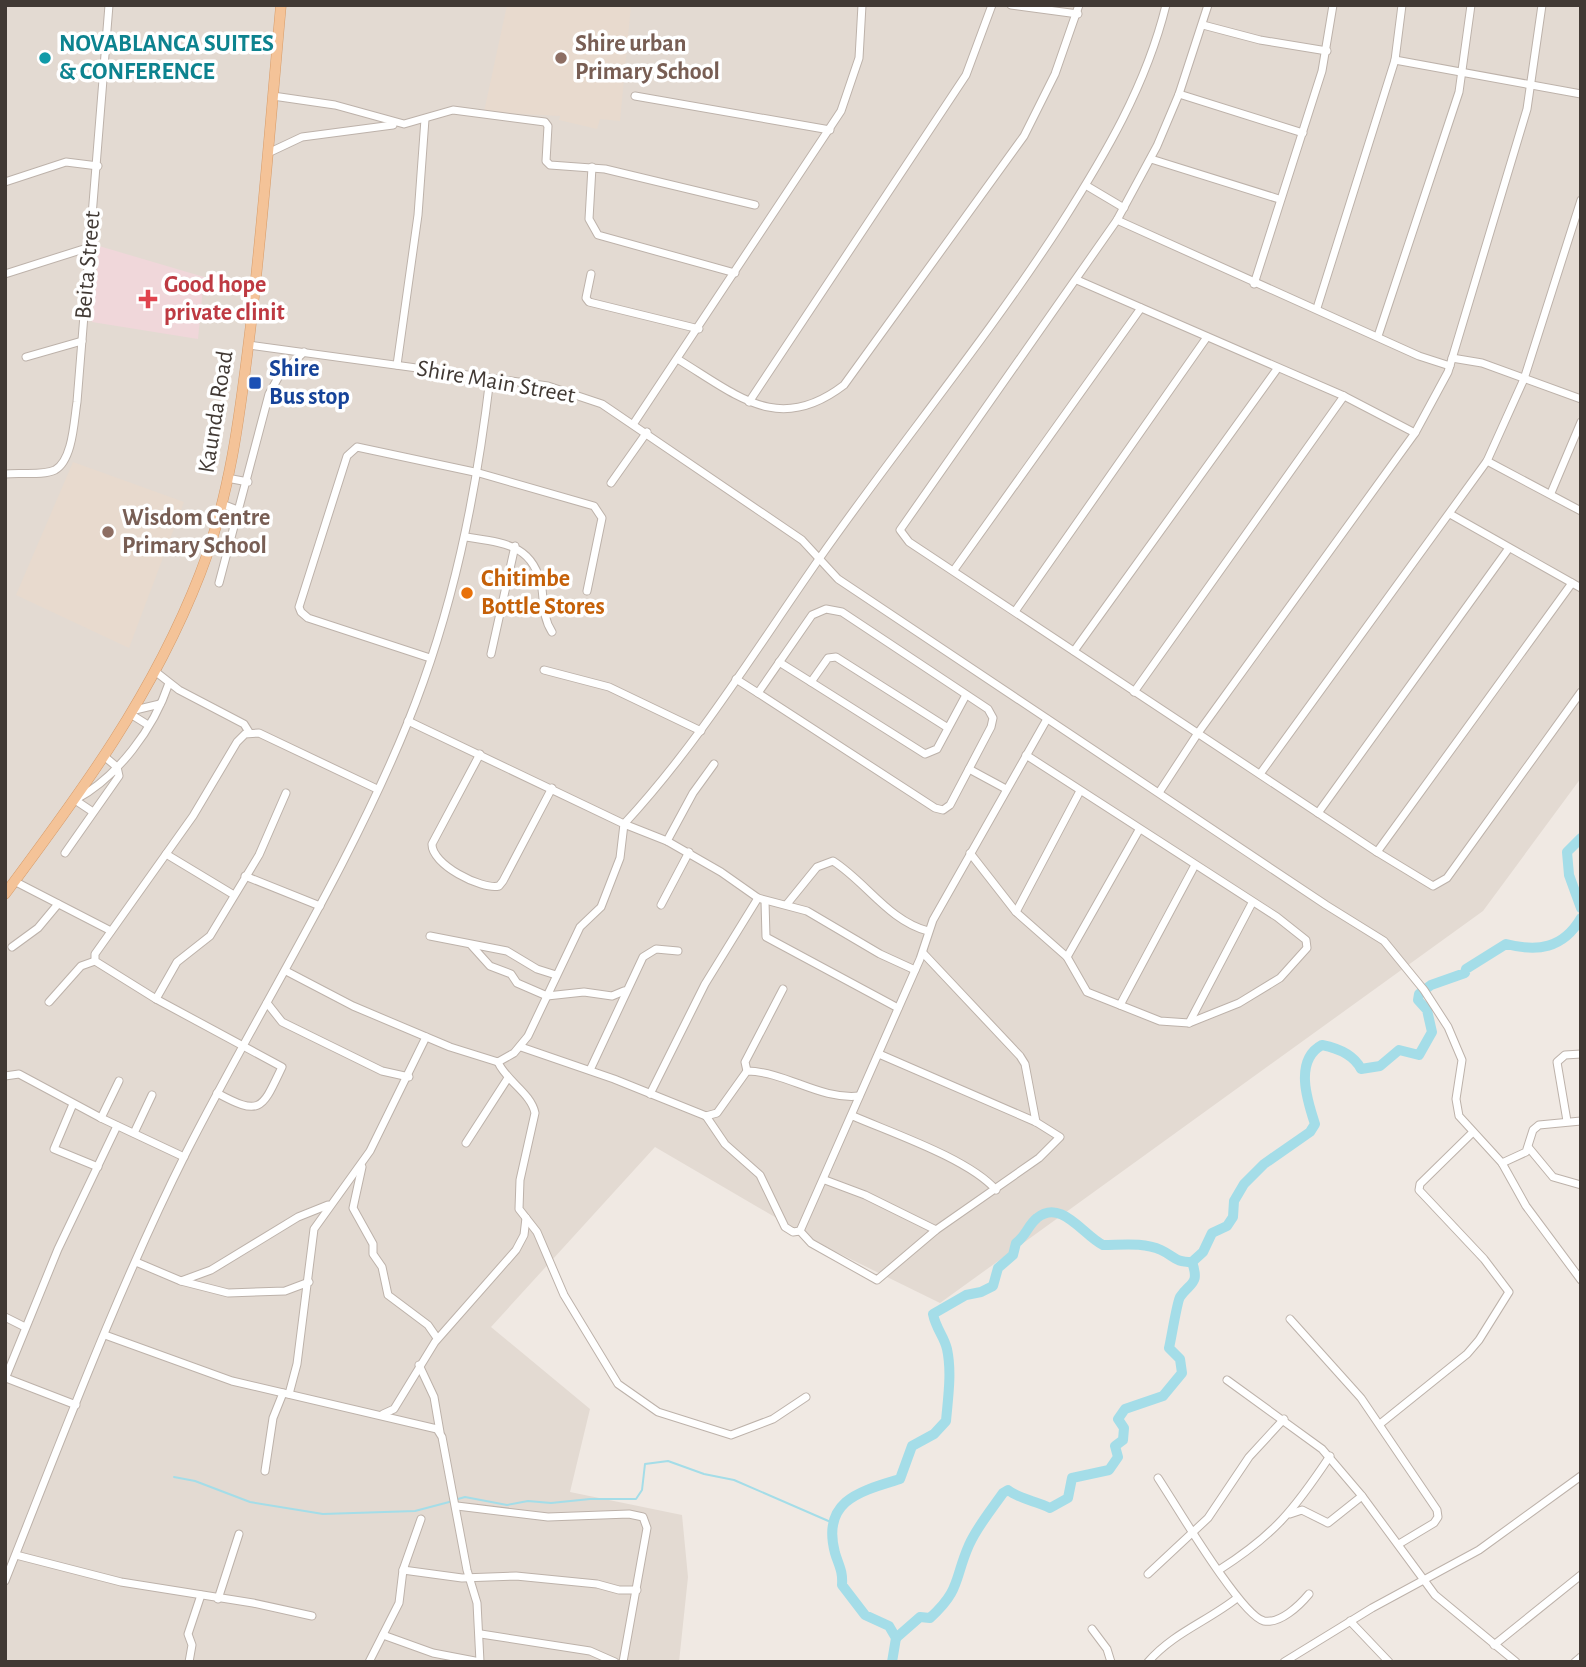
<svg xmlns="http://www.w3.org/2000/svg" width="1586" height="1667" font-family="'Alegreya Sans',sans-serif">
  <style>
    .residential { fill: #e3dad2 }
    .education { fill: #e8dace }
    .medical { fill: #f0d7da }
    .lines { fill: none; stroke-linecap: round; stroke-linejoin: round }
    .stream { stroke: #a4dde8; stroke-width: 2 }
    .river { stroke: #a4dde8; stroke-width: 10 }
    .minor-casing { stroke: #bdb2aa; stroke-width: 9 }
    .major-casing { stroke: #d79c6a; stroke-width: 11 }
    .minor { stroke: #fff; stroke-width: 7 }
    .major { stroke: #f4c398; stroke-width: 10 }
    .culture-dot { fill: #0f9aa8; stroke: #fff; stroke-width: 2.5 }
    .education-dot { fill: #8d6e63; stroke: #fff; stroke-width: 2.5 }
    .health-dot { fill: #e0444e; stroke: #fff; stroke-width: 2.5 }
    .transit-dot { fill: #1a4fb4; stroke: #fff; stroke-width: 2.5 }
    .food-dot { fill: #e8710a; stroke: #fff; stroke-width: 2.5 }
    .labels { text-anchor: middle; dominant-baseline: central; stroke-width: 7; stroke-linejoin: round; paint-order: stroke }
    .culture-label { font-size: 24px; font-weight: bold; fill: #0d838f; stroke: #fff; text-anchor: start }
    .education-label { font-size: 24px; font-weight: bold; fill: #785e54; stroke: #fff; text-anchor: start }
    .street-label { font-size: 24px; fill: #413934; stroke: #fff }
    .health-label { font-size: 24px; font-weight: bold; fill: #be3a42; stroke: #fff; text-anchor: start }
    .transit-label { font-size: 24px; font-weight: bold; fill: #164399; stroke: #fff; text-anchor: start }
    .food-label { font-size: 24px; font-weight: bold; fill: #c56008; stroke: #fff; text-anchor: start }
  </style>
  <rect width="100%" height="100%" fill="#f0e9e3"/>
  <path class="residential" d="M5 5H1581V778L1483 911 940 1303 828 1248 655 1147 491 1327 590 1409 570 1492 682 1515 688 1577 679 1662H5Z"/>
  <g class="education">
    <path d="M507 5H631L620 121 600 119 597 129 559 120 560 116 484 112Z"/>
    <path d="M73 462 184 502 129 648 16 595Z"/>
  </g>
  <path class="medical" d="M99 246 204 277 198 339 92 322Z"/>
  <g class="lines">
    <g class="stream">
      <path d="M174 1477 195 1481 250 1502 323 1514 415 1511 453 1501"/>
      <path d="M458 1499 465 1497 507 1505 528 1501 551 1503 590 1499H636L642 1490 645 1464 668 1461 704 1474 734 1480 833 1523"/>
    </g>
    <g class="river">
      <path d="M1581 838 1567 852 1569 875 1581 908"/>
      <path d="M896 1638 920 1617 930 1618C961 1590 954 1579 969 1545 977 1527 991 1510 1003 1493L1008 1490C1019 1499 1036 1501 1050 1508L1068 1498 1072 1478 1109 1470 1118 1457 1115 1446 1123 1440 1124 1428 1118 1419 1125 1409 1163 1396 1182 1373 1180 1359 1169 1348C1171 1340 1177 1302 1180 1297 1190 1282 1200 1285 1192 1262"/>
      <path d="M892 1662 896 1638 889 1626 865 1615 842 1585C843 1571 839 1566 835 1553 821 1500 861 1491 900 1479L912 1446 934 1434 946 1421C948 1398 952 1372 947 1349 944 1336 936 1329 933 1314L966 1295 981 1292 993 1286 998 1268 1013 1255 1016 1243C1026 1236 1028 1225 1037 1218 1061 1198 1083 1235 1103 1245 1122 1245 1143 1242 1161 1250 1176 1257 1174 1262 1192 1262L1203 1252 1212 1233 1227 1226 1233 1217 1234 1201 1244 1184 1264 1164 1310 1132 1315 1124C1307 1100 1294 1060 1322 1045 1337 1048 1354 1055 1361 1069L1380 1066 1399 1050 1419 1055 1432 1032 1427 1010 1418 1000 1419 994 1431 985 1465 973 1466 969 1506 944C1537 952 1563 949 1581 918"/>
    </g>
    <g class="minor-casing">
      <g id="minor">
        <path d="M1011 5 1078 14"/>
        <path d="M1208 5 1179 94 1157 146 1117 220 900 530 909 542 1377 852 1433 886 1447 878 1581 692"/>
        <path d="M1203 25 1260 40 1327 51"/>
        <path d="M1395 60 1581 94"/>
        <path d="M1179 94 1303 133"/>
        <path d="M273 96 335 105 404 124 453 110 545 122 548 126 546 161 550 165 605 169 755 205"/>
        <path d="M635 96 830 130"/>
        <path d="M268 153 302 137 393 125"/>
        <path d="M1151 159 1279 199"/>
        <path d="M592 167 589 219 598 235 735 273"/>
        <path d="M5 182 66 162 98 166"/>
        <path d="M1087 186 1124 208"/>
        <path d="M1117 220 1419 356 1450 366"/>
        <path d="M5 274 90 247"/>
        <path d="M591 274 586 298 589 302 699 329"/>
        <path d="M1077 280 1344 396 1415 433"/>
        <path d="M1254 284 1322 71 1333 5"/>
        <path d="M1317 308 1395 60 1402 5"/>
        <path d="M1378 336 1459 92 1471 5"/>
        <path d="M249 345 548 386 602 404 802 540 838 579 1326 905 1384 941 1424 990 1448 1027 1462 1060 1456 1099 1459 1116 1502 1163 1526 1206 1581 1280"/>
        <path d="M26 357 82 341"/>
        <path d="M1452 358 1482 363 1581 399"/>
        <path d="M679 360C738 396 779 435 844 385L1024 136 1055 74 1079 5"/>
        <path d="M397 365 418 215 425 119"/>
        <path d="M749 402 966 75 992 5"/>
        <path d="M634 423 841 111 859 58 862 5"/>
        <path d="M1487 461 1581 511"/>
        <path d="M5 474C19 472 43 476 55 470 73 460 74 420 77 402L109 5"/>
        <path d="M227 478 248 482"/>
        <path d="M611 483 647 432"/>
        <path d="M1551 493 1581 422"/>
        <path d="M222 504 240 511"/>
        <path d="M1450 514 1581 588"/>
        <path d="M466 537C504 543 534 544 542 589 544 605 543 618 552 632"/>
        <path d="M954 570 1141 308"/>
        <path d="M219 583 269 394 279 376 304 352"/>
        <path d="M826 609 842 612 988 709 993 718 991 727 950 805 943 810 935 808 758 693 812 615Z"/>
        <path d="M1016 610 1207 337"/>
        <path d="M1074 651 1277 369"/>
        <path d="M491 654 515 546"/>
        <path d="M430 658 308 618 301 612 299 607 347 456 357 447 479 473 594 506 602 518 587 591"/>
        <path d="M779 662 811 682"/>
        <path d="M544 670 609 687 701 731"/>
        <path d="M156 672 179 690 244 724 249 732"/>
        <path d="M736 679 758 693"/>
        <path d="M1134 692 1344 396"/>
        <path d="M135 710 160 704"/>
        <path d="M132 715 148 725"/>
        <path d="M408 721 624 824 667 841 721 872 758 898 807 911 880 954 915 970"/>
        <path d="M948 728 836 657 828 658 811 682 925 754 937 749 966 695"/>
        <path d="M480 754 432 844C431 864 481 890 499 886L503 881 552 788"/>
        <path d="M969 769 1006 789"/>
        <path d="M1260 774 1487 461 1524 379 1581 200"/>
        <path d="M1160 791 1198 733 1415 433 1448 372 1527 109 1542 5"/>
        <path d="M75 800C118 777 154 728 169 683"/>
        <path d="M75 800 93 812"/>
        <path d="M1318 813 1509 548"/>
        <path d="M667 841 693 793 714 764"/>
        <path d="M1377 852 1572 583"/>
        <path d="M65 853 119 776 117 767 105 757"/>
        <path d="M970 853 1016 912 1067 957 1087 992 1160 1021 1189 1023 1239 1003 1280 978 1307 948 1306 940 1277 917 1026 755"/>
        <path d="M166 854 234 895"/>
        <path d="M245 876 320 906"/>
        <path d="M14 881 111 931"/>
        <path d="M765 901 766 937 898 1008"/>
        <path d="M787 904 817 867 833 861C866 882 889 921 928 931"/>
        <path d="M661 905 689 852"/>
        <path d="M1016 912 1080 791"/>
        <path d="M430 936 507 951 537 969 556 975"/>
        <path d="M472 946 490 966 511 974 517 983 547 996 584 992 612 996 624 991"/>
        <path d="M12 947 38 928 58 904"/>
        <path d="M923 953 1020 1056 1025 1064 1036 1122"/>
        <path d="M1067 957 1139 830"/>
        <path d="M286 971 353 1006 450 1047 498 1062 514 1053 528 1036 580 927 601 907 620 858 624 824C699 743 756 649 819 559 898 446 986 340 1061 224 1105 155 1146 86 1166 5"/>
        <path d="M156 999 177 962 210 936 259 855 286 793"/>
        <path d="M49 1002 81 966 95 961"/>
        <path d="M267 1003 282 1022 382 1071 409 1077"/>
        <path d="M1120 1005 1195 865"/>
        <path d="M1189 1023 1252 903"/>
        <path d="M521 1047 614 1079 706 1116 717 1113 747 1071C787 1072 819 1100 859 1096"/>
        <path d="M879 1054 1036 1122 1060 1137 1039 1158 936 1230 877 1280 811 1243 800 1231 920 959 933 920 1047 719"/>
        <path d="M498 1062C506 1081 531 1093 535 1113L520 1180 519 1209 537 1232 564 1295 618 1384 658 1412 731 1435 773 1419 806 1397"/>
        <path d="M590 1070 643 957 656 949 678 951"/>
        <path d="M747 1071 745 1062 783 989"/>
        <path d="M5 1076 19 1074 101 1118 184 1157"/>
        <path d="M217 1093C261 1117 262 1109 282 1067L156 999 95 961V954L193 816 237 742 245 734 259 733 377 789"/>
        <path d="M650 1094 705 984 758 898"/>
        <path d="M73 1104 54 1149 98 1167"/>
        <path d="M706 1116 725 1144 760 1175 785 1227 793 1232 800 1231"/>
        <path d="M853 1116C892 1133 969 1159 996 1190"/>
        <path d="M101 1118 119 1081"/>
        <path d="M1567 1121 1557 1062 1565 1055 1581 1054"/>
        <path d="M134 1133 152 1095"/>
        <path d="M466 1143 508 1078"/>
        <path d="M1529 1148 1553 1177 1581 1185"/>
        <path d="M1502 1163 1526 1152 1533 1130 1539 1125 1581 1121"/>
        <path d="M362 1167 353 1208 373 1244V1254L382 1267 388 1295 428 1325 437 1338"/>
        <path d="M825 1180 865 1195 936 1230"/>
        <path d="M136 1262 181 1281 228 1293 285 1291 309 1282"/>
        <path d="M181 1281 211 1270 298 1217 328 1205"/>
        <path d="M5 1317 25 1327"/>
        <path d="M1290 1319 1361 1398 1437 1510 1438 1517 1434 1523 1399 1544"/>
        <path d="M105 1335 232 1381 437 1429 442 1437 467 1570 477 1603 480 1662"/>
        <path d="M419 1365 434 1397 440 1432"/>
        <path d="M6 1378 76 1405"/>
        <path d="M5 1379 58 1249 117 1126"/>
        <path d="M1227 1380 1322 1449 1362 1496 1435 1595 1516 1662"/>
        <path d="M289 1394 297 1364 314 1229 370 1151 426 1037"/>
        <path d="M383 1414 394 1409 435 1342 516 1250 524 1235 526 1218"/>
        <path d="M1380 1424 1467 1354 1479 1340 1509 1292 1484 1259 1419 1190 1420 1184 1472 1133"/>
        <path d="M265 1471 273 1418 283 1393"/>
        <path d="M1158 1478C1174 1502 1241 1616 1264 1621 1280 1624 1299 1606 1309 1594"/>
        <path d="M457 1506 548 1517 629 1514 643 1517 647 1528 623 1662"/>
        <path d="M1290 1514 1302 1510 1328 1523 1362 1496"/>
        <path d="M16 1555 121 1582 253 1603 312 1616"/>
        <path d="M403 1570 421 1519"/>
        <path d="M1219 1570C1274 1535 1294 1510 1330 1456"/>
        <path d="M1148 1574 1208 1518 1249 1457 1284 1419"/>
        <path d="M5 1581C62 1438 117 1291 186 1153 259 1009 347 872 408 722 453 611 476 496 490 378"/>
        <path d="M218 1599 239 1534"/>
        <path d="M1350 1621 1389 1662"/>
        <path d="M1092 1629 1107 1649 1111 1662"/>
        <path d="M481 1634 590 1651 615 1662"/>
        <path d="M383 1635 433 1653 480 1662"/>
        <path d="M1494 1645 1581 1575"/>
        <path d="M189 1662 192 1645 188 1634 201 1595"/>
        <path d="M369 1662 399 1603 403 1570 462 1578 516 1576 597 1584 619 1590H637"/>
        <path d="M1148 1662C1173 1633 1208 1621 1237 1598"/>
        <path d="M1284 1662 1372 1608 1479 1550 1581 1476"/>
        <path d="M1575 1662 1581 1657"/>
      </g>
    </g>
    <g class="major-casing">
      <path id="major" d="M5 894C82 791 153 695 200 574 230 497 240 414 250 332 263 223 271 114 281 5"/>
    </g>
    <use href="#minor" class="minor"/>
    <use href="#major" class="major"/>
  </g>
  <circle class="culture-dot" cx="45" cy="58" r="7"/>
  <g class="education-dot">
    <circle cx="561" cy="58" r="7"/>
    <circle cx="108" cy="532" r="7"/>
  </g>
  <path class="health-dot" d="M144.5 288.5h7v7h7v7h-7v7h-7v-7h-7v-7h7z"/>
  <rect class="transit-dot" x="248" y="376" width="14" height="14" rx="3.5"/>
  <circle class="food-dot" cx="467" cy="593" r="7"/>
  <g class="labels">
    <g class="culture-label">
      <text x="59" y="44">NOVABLANCA SUITES<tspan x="59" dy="28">&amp; CONFERENCE</tspan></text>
    </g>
    <g class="education-label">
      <text x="575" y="44">Shire urban<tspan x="575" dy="28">Primary School</tspan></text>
      <text x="122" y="518">Wisdom Centre<tspan x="122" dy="28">Primary School</tspan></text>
    </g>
    <g class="street-label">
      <text transform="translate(88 265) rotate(-85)">Beita Street</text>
      <text transform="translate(496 382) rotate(10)">Shire Main Street</text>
      <text transform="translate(216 412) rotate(-81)">Kaunda Road</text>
    </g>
    <g class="health-label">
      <text x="164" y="285">Good hope<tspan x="164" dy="28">private clinit</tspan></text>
    </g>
    <g class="transit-label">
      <text x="269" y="369">Shire<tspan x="269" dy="28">Bus stop</tspan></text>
    </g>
    <g class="food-label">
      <text x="481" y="579">Chitimbe<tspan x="481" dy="28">Bottle Stores</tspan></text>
    </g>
  </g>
  <rect width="1586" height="1667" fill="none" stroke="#413934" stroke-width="14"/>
</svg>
